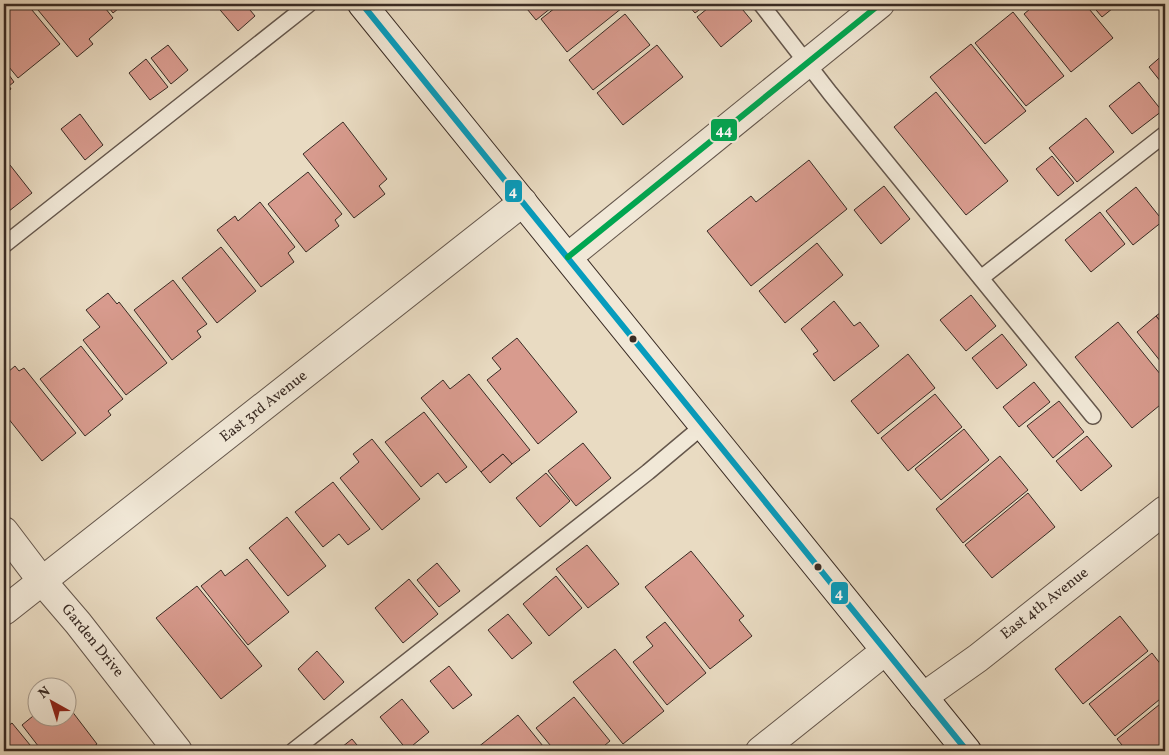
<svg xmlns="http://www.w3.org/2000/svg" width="1169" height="755" font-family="Vollkorn,serif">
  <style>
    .building { fill: #d89b8e; stroke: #392b24 }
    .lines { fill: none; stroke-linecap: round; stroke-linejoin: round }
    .service-casing { stroke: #65574c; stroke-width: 18 }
    .minor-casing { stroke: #65574c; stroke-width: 30 }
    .secondary-casing { stroke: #392b24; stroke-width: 30 }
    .service { stroke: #f1e8d7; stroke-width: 15 }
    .minor { stroke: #f1e8d7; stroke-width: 28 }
    .secondary { stroke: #f1e8d7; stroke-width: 28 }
    .bus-1-casing { stroke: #f1e8d7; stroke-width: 10 }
    .bus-2-casing { stroke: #f1e8d7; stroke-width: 10 }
    .bus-1 { stroke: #069cbd; stroke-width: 6 }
    .bus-2 { stroke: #00a651; stroke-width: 6 }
    .bus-dot { fill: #392b24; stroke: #f1e8d7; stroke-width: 2 }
    .labels { text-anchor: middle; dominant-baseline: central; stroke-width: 5; stroke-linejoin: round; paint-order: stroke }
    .street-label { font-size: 15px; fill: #392b24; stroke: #f1e8d7 }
    .line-badge { stroke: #f1e8d7; stroke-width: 2 }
    .badge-label { font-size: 14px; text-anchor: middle; font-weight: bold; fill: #fff }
  </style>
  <rect width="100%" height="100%" fill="#e9dbc2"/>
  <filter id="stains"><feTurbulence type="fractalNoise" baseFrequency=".004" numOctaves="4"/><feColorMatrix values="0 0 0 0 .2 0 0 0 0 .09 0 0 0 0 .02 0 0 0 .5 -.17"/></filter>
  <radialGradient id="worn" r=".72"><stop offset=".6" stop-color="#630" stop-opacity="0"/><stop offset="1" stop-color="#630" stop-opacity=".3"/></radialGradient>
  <g class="building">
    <path d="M15 4H27L60 44 18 78 4 61V13Z"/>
    <path d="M33 4H102L113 18 89 39 93 44 77 57Z"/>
    <path d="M106 4H124L113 13Z"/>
    <path d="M215 4H245L255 16 238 31Z"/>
    <path d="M523 4H556L536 20Z"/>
    <path d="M560 4H627L567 52 541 19Z"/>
    <path d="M687 4H707L695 13Z"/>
    <path d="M713 4H738L752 21 721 47 697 17Z"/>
    <path d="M1036 4H1085L1113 38 1071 72 1024 14Z"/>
    <path d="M1091 4H1118L1102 17Z"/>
    <path d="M1013 12 1064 76 1026 106 975 43Z"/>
    <path d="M625 14 650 45 593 90 569 60Z"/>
    <path d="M971 44 1026 111 985 144 930 77Z"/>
    <path d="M168 45 188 70 171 84 151 58Z"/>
    <path d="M657 45 683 77 623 125 597 93Z"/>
    <path d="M1165 53V87L1149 67Z"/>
    <path d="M146 59 168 87 150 100 129 73Z"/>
    <path d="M4 68 14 82 9 86 11 89 4 94Z"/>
    <path d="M1139 82 1162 111 1132 134 1109 106Z"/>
    <path d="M936 92 1008 181 966 215 894 127Z"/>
    <path d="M80 114 103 145 85 160 61 129Z"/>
    <path d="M1086 118 1114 152 1077 182 1049 148Z"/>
    <path d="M343 122 387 179 379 186 385 194 354 218 303 154Z"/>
    <path d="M1052 156 1074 183 1058 196 1036 169Z"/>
    <path d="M809 160 847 209 751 286 707 231 751 196 756 202Z"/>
    <path d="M10 165 32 193 4 215V170Z"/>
    <path d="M308 172 342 214 335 220 339 226 306 252 268 204Z"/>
    <path d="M884 186 910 219 881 244 854 210Z"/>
    <path d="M1136 187 1163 221 1133 245 1106 211Z"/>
    <path d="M260 202 295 247 288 253 294 262 261 287 217 230 235 216 238 221Z"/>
    <path d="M1100 212 1125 244 1091 272 1065 240Z"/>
    <path d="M817 243 843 275 785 323 759 291Z"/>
    <path d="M221 247 256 291 217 323 182 278Z"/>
    <path d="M173 280 207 324 197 331 201 337 172 360 134 310Z"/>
    <path d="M108 293 117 304 119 302 167 363 126 395 83 340 100 327 86 310Z"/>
    <path d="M971 295 996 326 966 351 940 320Z"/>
    <path d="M834 301 854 326 860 322 879 346 834 381 813 354 818 351 801 329Z"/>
    <path d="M1165 309V327L1156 316Z"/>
    <path d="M1156 316 1165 327V367L1137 332Z"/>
    <path d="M1118 322 1165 380V401L1132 428 1075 357Z"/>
    <path d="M1002 334 1027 365 997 389 972 358Z"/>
    <path d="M517 338 577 412 538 444 487 380 501 369 492 358Z"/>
    <path d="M81 346 123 399 108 411 111 415 85 436 40 379Z"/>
    <path d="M908 354 935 388 878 434 851 401Z"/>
    <path d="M15 366 19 371 24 368 76 433 42 461 4 413V367L8 372Z"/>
    <path d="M469 374 530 450 512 464 503 454 481 472 421 398 443 380 450 389Z"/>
    <path d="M1034 382 1050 402 1019 427 1003 407Z"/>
    <path d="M935 394 962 427 908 471 881 438Z"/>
    <path d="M1059 401 1084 432 1053 458 1027 426Z"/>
    <path d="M424 412 467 467 446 483 438 473 421 487 385 442Z"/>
    <path d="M964 429 989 460 941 500 915 469Z"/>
    <path d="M1087 436 1112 466 1081 491 1056 461Z"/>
    <path d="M372 439 420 499 382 530 340 478 359 462 353 454Z"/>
    <path d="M583 443 611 478 576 506 548 471Z"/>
    <path d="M503 454 512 464 490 483 481 472Z"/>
    <path d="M1000 456 1028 490 963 543 936 509Z"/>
    <path d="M546 473 570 501 540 527 516 498Z"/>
    <path d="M333 482 370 529 348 545 339 534 323 547 295 512Z"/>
    <path d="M1028 493 1055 527 992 578 965 545Z"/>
    <path d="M287 517 326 566 288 596 249 548Z"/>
    <path d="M587 545 619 584 588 608 556 569Z"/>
    <path d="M691 551 744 616 739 620 752 636 710 669 645 587Z"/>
    <path d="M247 559 289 612 248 645 201 586 221 570 225 576Z"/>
    <path d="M437 563 460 591 439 607 417 580Z"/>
    <path d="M556 576 582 608 549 636 523 604Z"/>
    <path d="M409 579 438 614 403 643 375 608Z"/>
    <path d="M197 586 262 666 221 699 156 618Z"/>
    <path d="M508 614 532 643 512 659 488 630Z"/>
    <path d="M1120 616 1148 651 1083 704 1055 669Z"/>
    <path d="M665 622 706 673 667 705 633 662 653 646 646 637Z"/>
    <path d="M615 649 664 711 623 744 573 682Z"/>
    <path d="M317 651 344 682 324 700 298 669Z"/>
    <path d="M1152 653 1165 670V695L1115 736 1089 704Z"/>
    <path d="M449 666 472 695 453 709 430 681Z"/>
    <path d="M574 697 610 741 599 750 600 751H555L536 728Z"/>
    <path d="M402 699 429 732 407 750 380 717Z"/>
    <path d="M1165 700V751H1127L1117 739Z"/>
    <path d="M68 706 97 744 88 751H42L22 725 38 712V718H68Z"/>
    <path d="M518 715 547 751H480L477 748Z"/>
    <path d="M12 723 35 751H4V729Z"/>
    <path d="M352 739 362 751H337Z"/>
  </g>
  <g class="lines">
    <g class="service-casing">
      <g id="service">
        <path d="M761 4 830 93 1093 416"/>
        <path d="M4 245 309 4"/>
        <path d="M981 278 1165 134"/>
        <path d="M293 751 648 472 704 425"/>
      </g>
    </g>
    <g class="minor-casing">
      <g id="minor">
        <path d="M568 257 880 4"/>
        <path d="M4 531 42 581 78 623 178 751"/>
        <path d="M4 611 523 202"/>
        <path d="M923 697 978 658 1165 510"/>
        <path d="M760 751 885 651"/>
      </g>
    </g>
    <g class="secondary-casing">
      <path id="secondary" d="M362 4 967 751"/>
    </g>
    <use href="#service" class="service"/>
    <use href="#minor" class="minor"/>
    <use href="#secondary" class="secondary"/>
    <g class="bus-1-casing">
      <path id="bus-1" d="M362 4 967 751"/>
    </g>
    <g class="bus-2-casing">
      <path id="bus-2" d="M568 257 880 4"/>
    </g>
    <use href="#bus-1" class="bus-1"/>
    <use href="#bus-2" class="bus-2"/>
  </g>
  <g class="bus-dot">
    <circle cx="633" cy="339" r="4.5"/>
    <circle cx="818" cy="567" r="4.5"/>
  </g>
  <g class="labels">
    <g class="street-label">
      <text transform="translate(264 407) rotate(-38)">East 3rd Avenue</text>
      <text transform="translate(1045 604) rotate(-38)">East 4th Avenue</text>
      <text transform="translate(92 641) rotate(51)">Garden Drive</text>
    </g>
  </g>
  <g class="line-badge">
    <rect x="710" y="118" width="28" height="24" rx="5" fill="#00a651"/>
    <rect x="504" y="179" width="19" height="24" rx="5" fill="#069cbd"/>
    <rect x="830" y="581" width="19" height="24" rx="5" fill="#069cbd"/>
  </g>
  <g class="badge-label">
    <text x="724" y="135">44</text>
    <text x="513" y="196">4</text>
    <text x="839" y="598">4</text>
  </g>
  <rect width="1169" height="755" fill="none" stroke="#e9dbc2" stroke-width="20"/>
  <rect x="5" y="5" width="1159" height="745" fill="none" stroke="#392b24" stroke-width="2.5"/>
  <rect x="10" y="10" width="1149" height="735" fill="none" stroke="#392b24"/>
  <g transform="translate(52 702) rotate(321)"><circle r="24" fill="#f1e8d7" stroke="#a79c8f"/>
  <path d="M0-4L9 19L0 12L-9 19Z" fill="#8f2418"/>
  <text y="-8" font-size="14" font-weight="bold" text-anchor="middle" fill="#392b24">N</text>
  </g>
  <rect width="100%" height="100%" filter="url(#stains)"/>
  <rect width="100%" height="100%" fill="url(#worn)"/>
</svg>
